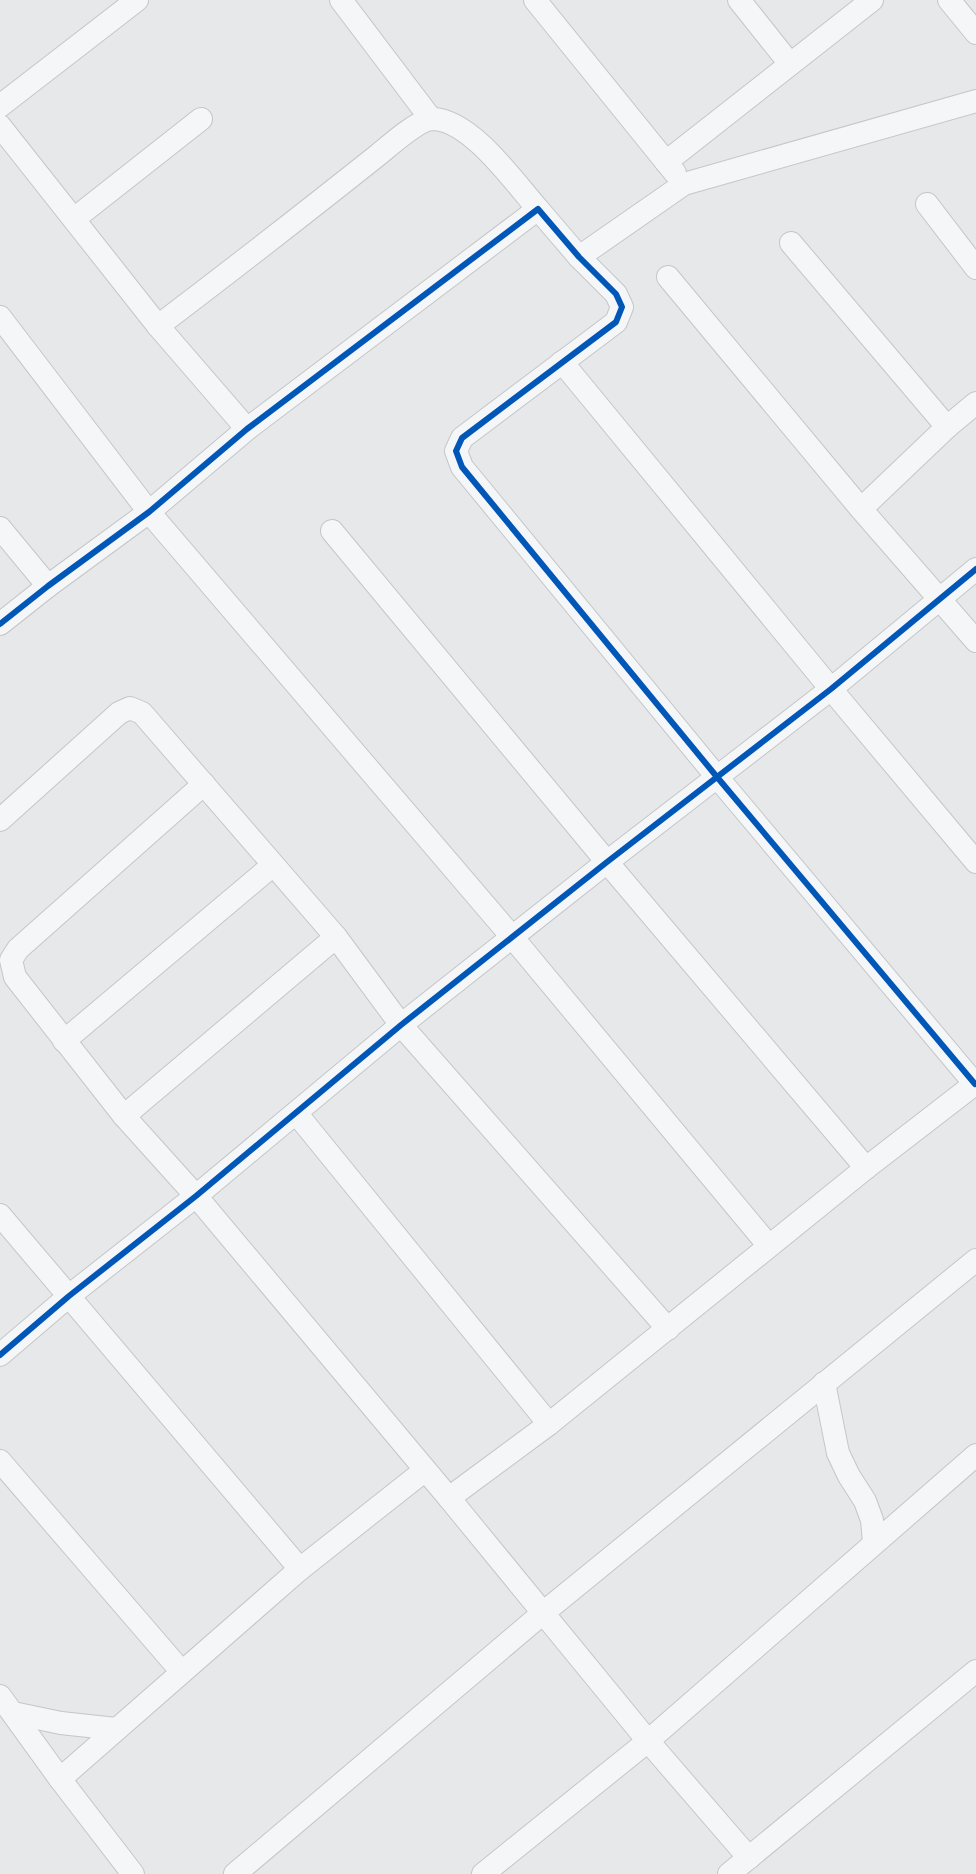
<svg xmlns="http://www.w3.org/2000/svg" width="976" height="1874" font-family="'Varela Round',sans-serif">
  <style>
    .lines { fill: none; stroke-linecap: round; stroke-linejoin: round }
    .minor-casing { stroke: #c4c6c8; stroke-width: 24 }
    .minor { stroke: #f5f6f7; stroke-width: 22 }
    .cycleway-casing { stroke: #f4f6f9; stroke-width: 8 }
    .cycleway { stroke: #0057b8; stroke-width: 6 }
  </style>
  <rect width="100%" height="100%" fill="#e6e8ea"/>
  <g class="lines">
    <g class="minor-casing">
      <g id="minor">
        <path d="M341 0 431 119"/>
        <path d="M535 0 675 173"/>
        <path d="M739 0 790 64"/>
        <path d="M949 0 976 33"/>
        <path d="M0 106 137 0"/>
        <path d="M0 126 158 326 247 429"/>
        <path d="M666 162 872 0"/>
        <path d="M927 204 976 268"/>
        <path d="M74 219 201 119"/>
        <path d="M791 243 947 427"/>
        <path d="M579 257 684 184 976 101"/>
        <path d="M668 277 861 509 976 641"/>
        <path d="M0 317 149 512 513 938 769 1246"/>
        <path d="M158 326C232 270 305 213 378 155 389 146 419 119 433 119 471 120 514 182 538 209"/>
        <path d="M562 362 831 689 976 862"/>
        <path d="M861 509 947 427 976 403"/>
        <path d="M0 528 48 586"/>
        <path d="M332 531 607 862 866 1168"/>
        <path d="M0 624 48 586 149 512 247 429 538 209 579 257 616 294 622 307 616 322 462 438 456 451 462 467 717 777 975 1084"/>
        <path d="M204 784 18 949 11 960 15 977 124 1116 196 1196 449 1498"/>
        <path d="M0 820 119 713 130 708 142 713 336 937 401 1025 668 1329"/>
        <path d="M64 1041 273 865"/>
        <path d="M296 1113 549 1424"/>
        <path d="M124 1116 336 937"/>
        <path d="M0 1215 300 1569"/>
        <path d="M0 1355 69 1296 196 1196 401 1025 607 862 831 689 976 569"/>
        <path d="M824 1383 838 1453 849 1476 865 1501 872 1520 874 1543"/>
        <path d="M0 1461 181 1671"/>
        <path d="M0 1696 60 1779 133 1874"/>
        <path d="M13 1713 61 1723 116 1729"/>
        <path d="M60 1779 300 1569 424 1471"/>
        <path d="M749 1858 648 1741 449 1498 549 1424 866 1168 976 1083"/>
        <path d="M235 1874 543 1613 976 1260"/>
        <path d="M483 1874 648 1741 976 1455"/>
        <path d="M729 1874 976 1671"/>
      </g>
    </g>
    <use href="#minor" class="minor"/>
    <g class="cycleway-casing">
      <g id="cycleway">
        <path d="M0 624 48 586 149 512 247 429 538 209 579 257 616 294 622 307 616 322 462 438 456 451 462 467 717 777 975 1084"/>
        <path d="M0 1355 69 1296 196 1196 401 1025 607 862 831 689 976 569"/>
      </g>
    </g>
    <use href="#cycleway" class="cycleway"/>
  </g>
</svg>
